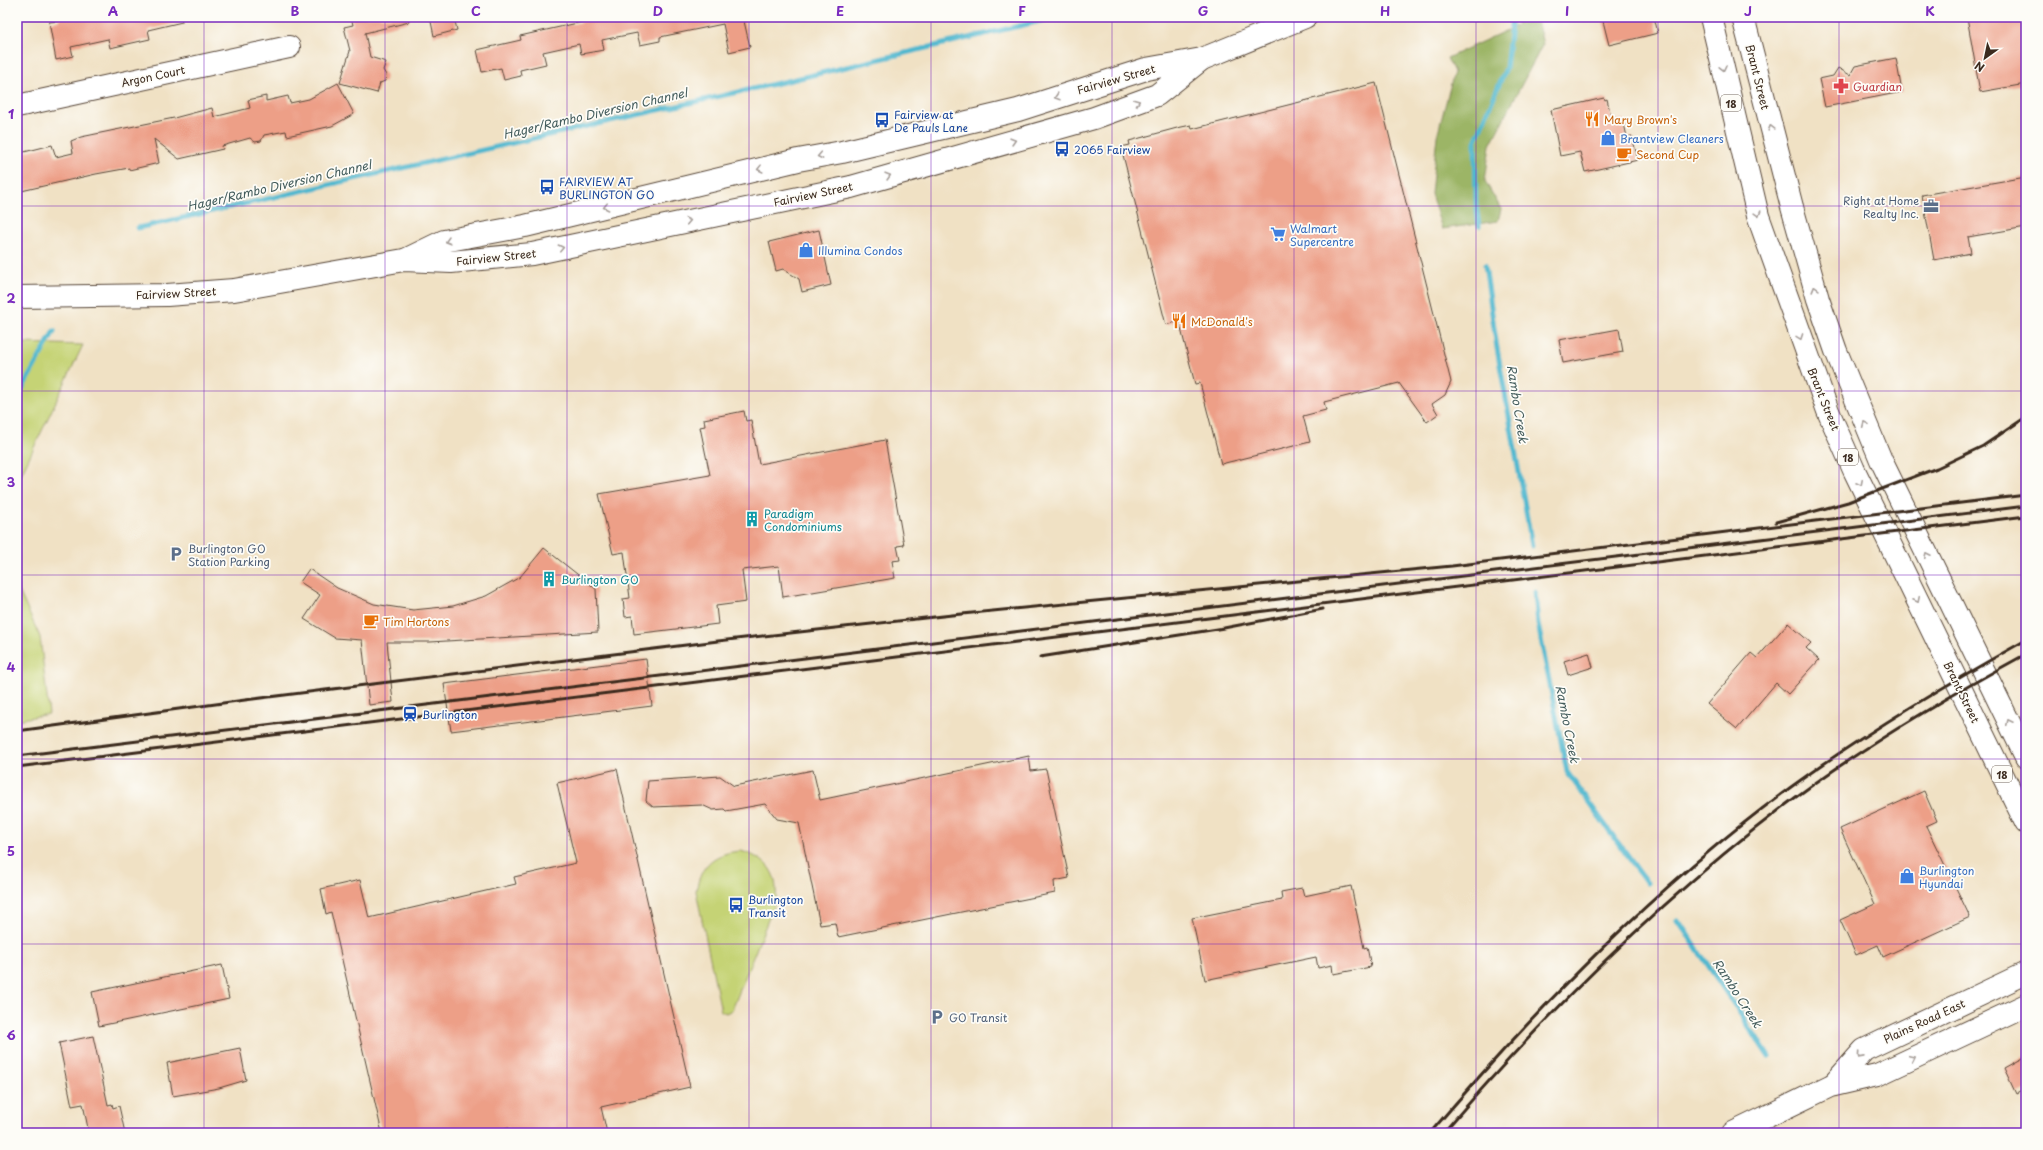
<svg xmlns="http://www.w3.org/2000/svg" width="2043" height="1150" font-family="'Playpen Sans',sans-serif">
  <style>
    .green { fill: #c5d374; stroke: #807e49 }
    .forest { fill: #9cb566; stroke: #6c7042 }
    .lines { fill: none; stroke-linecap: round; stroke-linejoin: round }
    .stream { stroke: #51b8cf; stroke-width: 5 }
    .building { fill: #ed9f87 }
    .minor-casing { stroke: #564537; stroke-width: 24 }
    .major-casing { stroke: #564537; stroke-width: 24 }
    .minor { stroke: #fff; stroke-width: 22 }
    .major { stroke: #fff; stroke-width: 22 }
    .rail { stroke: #3b2a1e; stroke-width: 3 }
    .oneway { stroke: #a79f9a }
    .grid { fill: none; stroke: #7b2cbf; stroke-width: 1; stroke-opacity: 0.55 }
    .labels { text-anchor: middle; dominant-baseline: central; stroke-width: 3.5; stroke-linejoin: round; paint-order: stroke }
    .shield { fill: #fdfcf7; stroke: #75695f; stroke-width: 1 }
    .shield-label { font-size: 10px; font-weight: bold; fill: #3b2a1e }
    .street-label { font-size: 11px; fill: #3b2a1e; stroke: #fdfcf7 }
    .health-label { font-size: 11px; fill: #be3a42; stroke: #fdfcf7; text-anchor: start }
    .transit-label { font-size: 11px; fill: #164399; stroke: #fdfcf7; text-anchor: start }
    .food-label { font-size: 11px; fill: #c56008; stroke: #fdfcf7; text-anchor: start }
    .shop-label { font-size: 11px; fill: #366cbe; stroke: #fdfcf7; text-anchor: start }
    .service-label { font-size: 11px; fill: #4e5e75; stroke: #fdfcf7; text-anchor: start }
    .culture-label { font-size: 11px; fill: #0d838f; stroke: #fdfcf7; text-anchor: start }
    .water-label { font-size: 12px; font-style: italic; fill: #435c5c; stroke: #fdfcf7 }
    .neatline { fill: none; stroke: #7b2cbf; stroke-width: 1.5 }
    .grid-label { font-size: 13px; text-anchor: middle; font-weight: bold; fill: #7b2cbf }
  </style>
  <rect width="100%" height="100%" fill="#fdfcf7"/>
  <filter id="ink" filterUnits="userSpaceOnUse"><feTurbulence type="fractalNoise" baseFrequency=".025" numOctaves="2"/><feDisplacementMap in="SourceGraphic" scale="8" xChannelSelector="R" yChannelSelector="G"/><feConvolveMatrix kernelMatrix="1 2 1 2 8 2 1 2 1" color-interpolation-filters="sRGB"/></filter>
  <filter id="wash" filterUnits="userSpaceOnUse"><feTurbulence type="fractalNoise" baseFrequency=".012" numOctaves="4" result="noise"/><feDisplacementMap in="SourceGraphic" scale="16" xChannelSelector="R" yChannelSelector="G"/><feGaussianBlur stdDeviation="0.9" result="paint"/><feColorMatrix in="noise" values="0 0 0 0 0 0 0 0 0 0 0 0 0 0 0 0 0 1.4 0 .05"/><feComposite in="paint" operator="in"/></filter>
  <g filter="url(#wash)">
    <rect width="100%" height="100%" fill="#f0e1c4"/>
    <g class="green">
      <path d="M22 343 83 345 17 483V351Z"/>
      <path d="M17 580 19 591 40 637 49 714 17 720Z"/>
      <path d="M741 851C768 859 778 873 776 900L732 1010 726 1013 721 1011 696 891C701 864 714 853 741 851Z"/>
    </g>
    <path class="forest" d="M1515 17H1536L1543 44 1490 145 1485 181 1501 209 1498 221 1442 229 1431 194 1437 136 1454 72 1447 58 1518 25Z"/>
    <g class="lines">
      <g class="stream">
        <path d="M1479 226 1476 205 1475 142 1506 68 1512 17"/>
        <path d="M138 228 783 82 1057 17"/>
        <path d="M1485 265 1497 348 1532 546"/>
        <path d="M17 398 54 331"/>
        <path d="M1535 592 1538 624 1567 772 1647 883"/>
        <path d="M1678 920 1769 1057"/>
      </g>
    </g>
    <g id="blocks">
      <g class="building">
        <path d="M60 17H181L182 22 148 30 150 39 110 48 108 39 71 47 73 56 56 60 49 22 58 21Z"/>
        <path d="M351 17H408L409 22 365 33 370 57 386 62 383 70 386 75 385 81 380 83 377 93 340 83 350 51 344 27 353 25Z"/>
        <path d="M430 17H454L457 30 434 36Z"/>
        <path d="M604 17H743L750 47 729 52 723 24 660 37V41L640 45 637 33 602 40 604 50 581 54 579 44 543 52 546 64 520 70 521 76 504 80 501 68 482 72 477 50 521 40 520 36Z"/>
        <path d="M1602 17H1654L1658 33 1609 45Z"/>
        <path d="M1967 17H2026V84L1980 92Z"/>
        <path d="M1896 58 1902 92 1825 107 1819 79 1833 76 1838 68 1850 75 1855 66Z"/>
        <path d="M338 83 354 114 332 126 287 136 286 131 264 135 261 141 255 142 250 138 222 146 223 149 179 159 154 139 159 163 129 170V168L96 174 17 192V162L22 160 20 153 52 145 56 157 73 153 71 141 81 137 174 118 212 108 214 117 250 108 248 100 266 96V101L288 96 290 103 309 99Z"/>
        <path d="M1376 83 1451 382 1445 395 1432 404 1438 414 1427 422 1399 383 1324 402 1326 410 1303 416 1310 442 1221 464 1200 383 1195 384 1179 321 1166 325 1121 147 1130 145 1129 141 1177 128 1191 125 1192 129Z"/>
        <path d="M1604 98 1605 100 1607 99 1612 121 1623 119 1627 137 1632 136 1638 160 1585 172 1580 152 1560 156 1551 110Z"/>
        <path d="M2026 177V227L1968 237 1971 253 1934 260 1922 195Z"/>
        <path d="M819 230 831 285 802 292 799 279 783 269 776 271 769 242Z"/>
        <path d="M1619 329 1623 352 1563 363 1559 340Z"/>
        <path d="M744 411 746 421 751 420 759 464 885 440 904 545 897 546 900 560 892 561 895 578 783 597 779 566 742 570 746 602 716 606 718 624 634 634 632 616 625 617 623 599 630 598 624 552 613 554 599 494 710 475 700 427 705 426 704 419Z"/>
        <path d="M544 548 596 589 598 632 430 642H387L393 702 369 705 362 640 335 638 304 619 320 595 300 582 309 569 337 588 374 604 413 610 453 606 486 596 520 577Z"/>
        <path d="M1788 623 1811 643 1806 648 1819 660 1788 694 1776 683 1737 729 1707 704 1751 653 1757 658Z"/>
        <path d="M1589 653 1593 667 1568 675 1564 661Z"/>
        <path d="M646 659 652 706 451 731 444 684Z"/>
        <path d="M1029 756 1031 771 1046 769 1069 878 1054 881 1055 893 838 937 835 923 820 925 799 823 777 819 765 804 726 811 724 809 713 810 702 805 653 807 646 801 648 781 720 776 734 786 813 770 820 800Z"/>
        <path d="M617 769 690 1087 601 1107 607 1133H511L509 1128 486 1133H382L331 912 326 914 321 889 360 880 369 918 516 884 514 877 576 863 557 783Z"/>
        <path d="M1924 791 1937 821 1926 826 1970 917 1883 957 1878 945 1856 955 1840 920 1875 904 1840 829Z"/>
        <path d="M1351 886 1364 948 1367 947 1371 967 1333 974 1332 965 1318 968 1316 957 1205 980 1192 918 1282 900 1281 892 1302 888 1304 896Z"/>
        <path d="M222 965 229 999 99 1026 92 992Z"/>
        <path d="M93 1036 108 1105 112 1104 113 1108 119 1106 125 1133H89L83 1104 72 1106 59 1043Z"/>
        <path d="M240 1048 246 1080 219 1088 173 1096 167 1063Z"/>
        <path d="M2026 1056V1089L2016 1094 2004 1068Z"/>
      </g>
    </g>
  </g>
  <g filter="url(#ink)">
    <use href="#blocks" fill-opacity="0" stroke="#564537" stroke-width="1"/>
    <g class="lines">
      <g class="minor-casing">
        <path id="minor" d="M17 106 289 47"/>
      </g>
      <g class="major-casing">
        <g id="major">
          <path d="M1711 17 1758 216 1828 411 1854 470 2026 823"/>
          <path d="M1743 17 1792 207 1818 299 1836 351 1881 460 2026 757"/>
          <path d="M407 259 444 241 525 226 798 160 842 152 1018 110 1146 69 1202 59 1305 17"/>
          <path d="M17 297 167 295 234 290 404 260 451 262 532 254 851 187 1094 118 1157 95 1202 59"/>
          <path d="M1833 1085 1864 1050 2026 973"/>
          <path d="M1733 1133 1830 1086 1877 1075 2026 1005"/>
        </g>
      </g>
      <use href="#minor" class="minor"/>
      <use href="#major" class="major"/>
      <g class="rail">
        <path d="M1776 522 1848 502 1937 468 1983 446 2026 417"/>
        <path d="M1040 657 1224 628 1323 609"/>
        <path d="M17 731 245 700 718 641 952 615 1452 566 2026 495"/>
        <path d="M17 756 2026 506"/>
        <path d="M17 767 2026 516"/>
        <path d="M1430 1133C1539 1006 1655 887 1791 787 1865 733 1945 685 2026 640"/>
        <path d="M1443 1133C1550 1009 1665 895 1796 797 1869 743 1947 697 2026 654"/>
      </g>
    </g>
    <defs><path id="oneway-chevron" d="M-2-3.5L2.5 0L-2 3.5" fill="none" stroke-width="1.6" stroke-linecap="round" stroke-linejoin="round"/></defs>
    <g class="oneway">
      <use href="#oneway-chevron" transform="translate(1723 68) rotate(77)"/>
      <use href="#oneway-chevron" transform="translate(1057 97) rotate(162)"/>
      <use href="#oneway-chevron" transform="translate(1137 102) rotate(-21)"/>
      <use href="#oneway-chevron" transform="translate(1771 128) rotate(-105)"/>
      <use href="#oneway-chevron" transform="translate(1013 141) rotate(-16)"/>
      <use href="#oneway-chevron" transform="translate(820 156) rotate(169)"/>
      <use href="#oneway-chevron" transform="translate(760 169) rotate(166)"/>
      <use href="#oneway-chevron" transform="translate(888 176) rotate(-16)"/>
      <use href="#oneway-chevron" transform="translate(606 207) rotate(167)"/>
      <use href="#oneway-chevron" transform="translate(1758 214) rotate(73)"/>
      <use href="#oneway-chevron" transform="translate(688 221) rotate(-12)"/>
      <use href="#oneway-chevron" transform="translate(448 241) rotate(165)"/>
      <use href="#oneway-chevron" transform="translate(561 248) rotate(-13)"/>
      <use href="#oneway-chevron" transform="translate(1815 289) rotate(-106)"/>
      <use href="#oneway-chevron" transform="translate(1800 337) rotate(70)"/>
      <use href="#oneway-chevron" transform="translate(1865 424) rotate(-114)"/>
      <use href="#oneway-chevron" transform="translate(1860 483) rotate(64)"/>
      <use href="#oneway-chevron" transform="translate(1927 555) rotate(-116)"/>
      <use href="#oneway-chevron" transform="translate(1917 600) rotate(64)"/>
      <use href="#oneway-chevron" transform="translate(2009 722) rotate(-116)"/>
      <use href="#oneway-chevron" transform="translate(1860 1055) rotate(132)"/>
      <use href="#oneway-chevron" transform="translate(1912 1058) rotate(-25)"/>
    </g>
  </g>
  <path class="grid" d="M204 17V1133M385 17V1133M567 17V1133M749 17V1133M931 17V1133M1112 17V1133M1294 17V1133M1476 17V1133M1658 17V1133M1839 17V1133M17 206H2026M17 391H2026M17 575H2026M17 759H2026M17 944H2026"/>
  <defs>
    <g id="pharmacy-bare" transform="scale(1.2)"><path d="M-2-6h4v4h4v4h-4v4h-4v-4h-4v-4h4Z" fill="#e0444e" stroke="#fdfcf7" stroke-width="2.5" paint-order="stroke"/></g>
    <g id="restaurant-bare" transform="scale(1.2)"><path d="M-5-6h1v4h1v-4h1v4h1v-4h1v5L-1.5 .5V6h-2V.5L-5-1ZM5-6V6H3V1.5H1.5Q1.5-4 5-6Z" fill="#e8710a" stroke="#fdfcf7" stroke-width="2.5" paint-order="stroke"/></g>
    <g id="bus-bare" transform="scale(1.2)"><path d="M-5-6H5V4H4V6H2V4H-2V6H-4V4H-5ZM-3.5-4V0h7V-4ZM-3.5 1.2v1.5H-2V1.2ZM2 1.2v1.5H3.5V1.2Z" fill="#1a4fb4" stroke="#fdfcf7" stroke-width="2.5" paint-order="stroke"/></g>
    <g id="shop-bare" transform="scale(1.2)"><path d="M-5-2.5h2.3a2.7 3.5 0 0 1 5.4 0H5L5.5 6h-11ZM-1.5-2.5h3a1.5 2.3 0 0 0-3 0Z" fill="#3f7fe0" stroke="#fdfcf7" stroke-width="2.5" paint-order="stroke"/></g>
    <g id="cafe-bare" transform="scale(1.2)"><path d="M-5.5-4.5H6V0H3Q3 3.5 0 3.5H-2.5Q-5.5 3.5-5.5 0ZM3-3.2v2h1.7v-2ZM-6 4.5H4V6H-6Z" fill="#e8710a" stroke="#fdfcf7" stroke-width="2.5" paint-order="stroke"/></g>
    <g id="office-bare" transform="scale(1.2)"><path d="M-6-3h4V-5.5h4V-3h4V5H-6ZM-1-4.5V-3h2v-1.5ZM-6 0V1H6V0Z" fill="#5c6f8a" stroke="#fdfcf7" stroke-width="2.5" paint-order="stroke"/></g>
    <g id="supermarket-bare" transform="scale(1.2)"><path d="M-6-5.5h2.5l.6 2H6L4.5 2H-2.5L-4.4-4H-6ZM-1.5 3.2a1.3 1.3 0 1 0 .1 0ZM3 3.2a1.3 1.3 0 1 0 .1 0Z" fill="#3f7fe0" stroke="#fdfcf7" stroke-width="2.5" paint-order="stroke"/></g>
    <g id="building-bare" transform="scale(1.2)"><path d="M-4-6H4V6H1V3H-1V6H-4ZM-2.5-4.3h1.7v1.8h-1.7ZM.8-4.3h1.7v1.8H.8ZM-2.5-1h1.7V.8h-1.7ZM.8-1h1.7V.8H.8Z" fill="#0f9aa8" stroke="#fdfcf7" stroke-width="2.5" paint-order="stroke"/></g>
    <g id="parking-bare" transform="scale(1.2)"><path d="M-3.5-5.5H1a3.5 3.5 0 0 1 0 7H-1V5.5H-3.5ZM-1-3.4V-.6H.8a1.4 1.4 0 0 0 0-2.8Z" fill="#5c6f8a" stroke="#fdfcf7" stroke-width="2.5" paint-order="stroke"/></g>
    <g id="station-bare" transform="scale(1.2)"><path d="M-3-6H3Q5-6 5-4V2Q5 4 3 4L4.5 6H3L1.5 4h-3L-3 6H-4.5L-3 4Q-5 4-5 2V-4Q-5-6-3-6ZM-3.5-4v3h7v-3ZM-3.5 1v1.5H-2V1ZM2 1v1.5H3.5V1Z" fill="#1a4fb4" stroke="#fdfcf7" stroke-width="2.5" paint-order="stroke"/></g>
  </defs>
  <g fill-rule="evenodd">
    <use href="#pharmacy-bare" x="1841" y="86"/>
    <use href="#restaurant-bare" x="1592" y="119"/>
    <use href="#bus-bare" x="882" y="120"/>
    <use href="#shop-bare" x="1608" y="138"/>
    <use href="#bus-bare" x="1062" y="149"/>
    <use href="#cafe-bare" x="1624" y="154"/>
    <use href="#bus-bare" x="547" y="187"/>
    <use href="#office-bare" x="1931" y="206"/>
    <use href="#supermarket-bare" x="1278" y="234"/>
    <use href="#shop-bare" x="806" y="250"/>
    <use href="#restaurant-bare" x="1179" y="321"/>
    <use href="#building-bare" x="752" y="519"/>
    <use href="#parking-bare" x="176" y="554"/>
    <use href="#building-bare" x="549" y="579"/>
    <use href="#cafe-bare" x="371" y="621"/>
    <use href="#station-bare" x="410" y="714"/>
    <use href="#shop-bare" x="1907" y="876"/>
    <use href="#bus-bare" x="736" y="905"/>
    <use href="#parking-bare" x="937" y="1017"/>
  </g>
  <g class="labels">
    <g class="shield">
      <rect x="1721" y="95" width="20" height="16" rx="3"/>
      <rect x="1838" y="449" width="20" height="16" rx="3"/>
      <rect x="1992" y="766" width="20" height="16" rx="3"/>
    </g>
    <g class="shield-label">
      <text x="1731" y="103">18</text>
      <text x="1848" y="457">18</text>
      <text x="2002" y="774">18</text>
    </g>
    <g class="street-label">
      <text transform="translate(153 76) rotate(-12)">Argon Court</text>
      <text transform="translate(1758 77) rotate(76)">Brant Street</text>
      <text transform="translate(1116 79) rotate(-16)">Fairview Street</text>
      <text transform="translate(813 194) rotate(-12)">Fairview Street</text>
      <text transform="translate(496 257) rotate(-6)">Fairview Street</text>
      <text transform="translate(176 293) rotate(-3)">Fairview Street</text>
      <text transform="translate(1824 399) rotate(68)">Brant Street</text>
      <text transform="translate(1962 692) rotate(64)">Brant Street</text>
      <text transform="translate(1924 1021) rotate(-25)">Plains Road East</text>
    </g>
    <g class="health-label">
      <text x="1853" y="86">Guardian</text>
    </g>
    <g class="transit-label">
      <text x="894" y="114">Fairview at<tspan x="894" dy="13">De Pauls Lane</tspan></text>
      <text x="1074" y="149">2065 Fairview</text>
      <text x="559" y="181">FAIRVIEW AT<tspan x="559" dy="13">BURLINGTON GO</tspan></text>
      <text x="422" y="714">Burlington</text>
      <text x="748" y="899">Burlington<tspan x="748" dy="13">Transit</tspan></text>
    </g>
    <g class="food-label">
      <text x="1604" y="119">Mary Brown's</text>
      <text x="1636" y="154">Second Cup</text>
      <text x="1191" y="321">McDonald's</text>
      <text x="383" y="621">Tim Hortons</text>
    </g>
    <g class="shop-label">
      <text x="1620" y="138">Brantview Cleaners</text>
      <text x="1290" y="228">Walmart<tspan x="1290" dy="13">Supercentre</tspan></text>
      <text x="818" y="250">Illumina Condos</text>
      <text x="1919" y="870">Burlington<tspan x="1919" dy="13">Hyundai</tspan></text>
    </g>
    <g class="service-label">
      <text x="1919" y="200" text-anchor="end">Right at Home<tspan x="1919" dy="13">Realty Inc.</tspan></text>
      <text x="188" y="548">Burlington GO<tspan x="188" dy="13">Station Parking</tspan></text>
      <text x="949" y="1017">GO Transit</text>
    </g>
    <g class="culture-label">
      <text x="764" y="513">Paradigm<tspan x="764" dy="13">Condominiums</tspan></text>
      <text x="561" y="579">Burlington GO</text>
    </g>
    <g class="water-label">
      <text transform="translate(595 113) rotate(-13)">Hager/Rambo Diversion Channel</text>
      <text transform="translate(279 185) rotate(-13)">Hager/Rambo Diversion Channel</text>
      <text transform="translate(1518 404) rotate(81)">Rambo Creek</text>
      <text transform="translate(1568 724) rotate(79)">Rambo Creek</text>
      <text transform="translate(1738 993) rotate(57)">Rambo Creek</text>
    </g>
  </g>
  <rect width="2043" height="1150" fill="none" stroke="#fdfcf7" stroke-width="44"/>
  <g transform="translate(1985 58) rotate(213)" stroke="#fdfcf7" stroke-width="3" paint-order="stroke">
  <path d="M0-3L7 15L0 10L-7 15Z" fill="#3b2a1e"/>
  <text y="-6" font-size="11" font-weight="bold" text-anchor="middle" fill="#3b2a1e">N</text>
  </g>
  <rect x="22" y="22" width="1999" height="1106" class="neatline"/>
  <g class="grid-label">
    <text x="113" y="16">A</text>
    <text x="295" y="16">B</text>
    <text x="476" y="16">C</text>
    <text x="658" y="16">D</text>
    <text x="840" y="16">E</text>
    <text x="1022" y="16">F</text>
    <text x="1203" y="16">G</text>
    <text x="1385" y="16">H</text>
    <text x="1567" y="16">I</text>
    <text x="1748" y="16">J</text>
    <text x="1930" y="16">K</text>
    <text x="11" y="119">1</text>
    <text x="11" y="303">2</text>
    <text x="11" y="487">3</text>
    <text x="11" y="672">4</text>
    <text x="11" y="856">5</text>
    <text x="11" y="1040">6</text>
  </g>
</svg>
